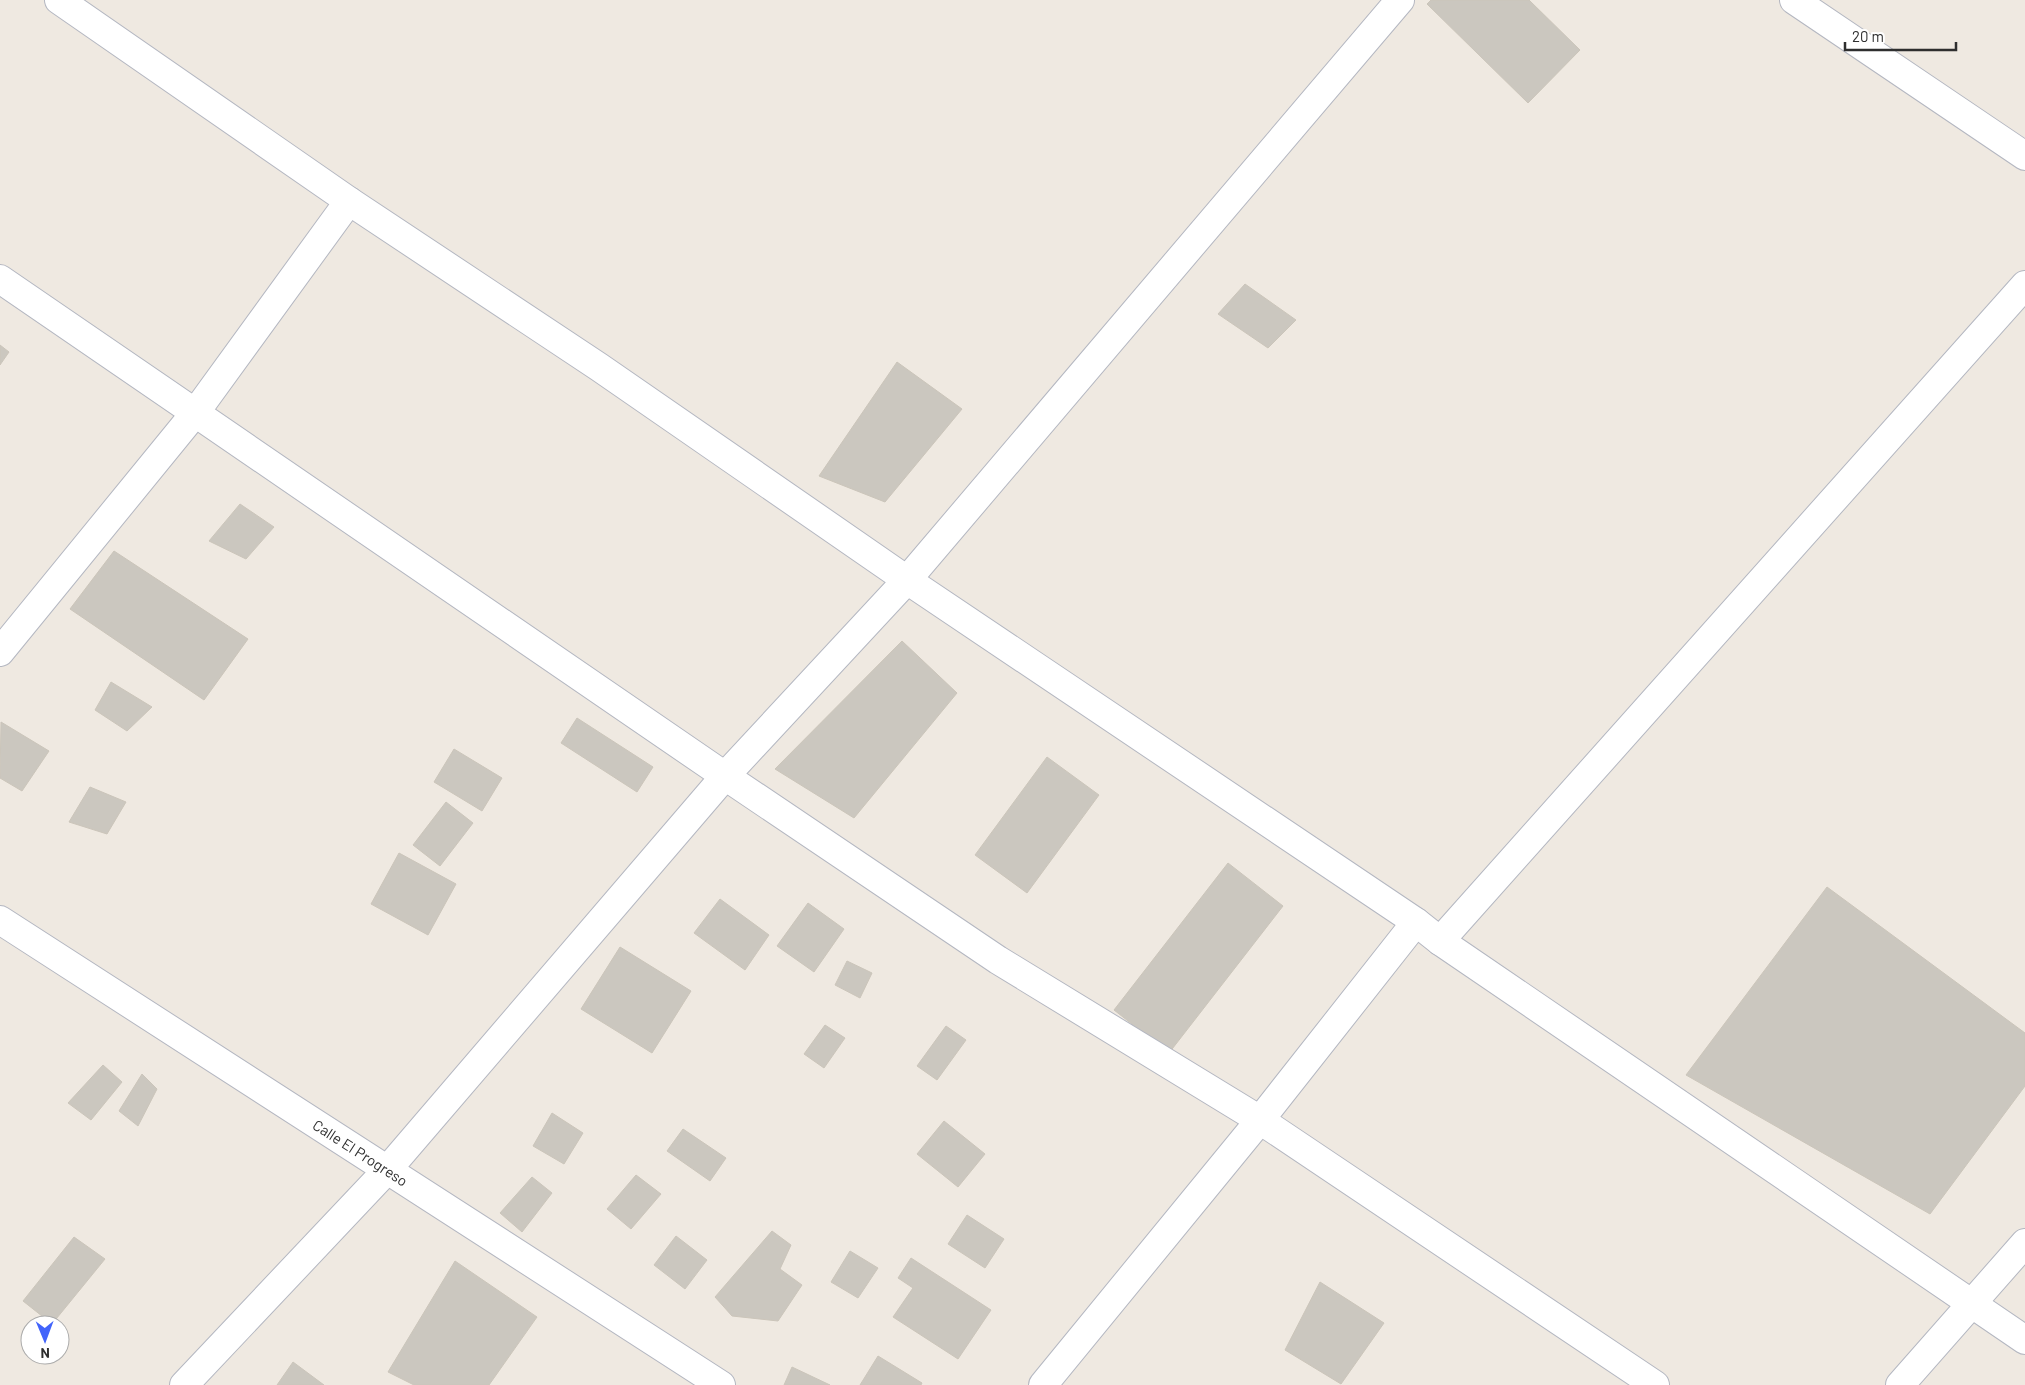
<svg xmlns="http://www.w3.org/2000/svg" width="2025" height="1385" font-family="Barlow,sans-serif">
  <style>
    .building { fill: #cbc7bf; stroke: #cbc5ba }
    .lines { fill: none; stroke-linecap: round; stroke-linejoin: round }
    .street-casing { stroke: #b4b7c1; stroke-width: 30 }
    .street { stroke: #fff; stroke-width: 28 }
    .labels { text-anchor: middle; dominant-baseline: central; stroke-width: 4; stroke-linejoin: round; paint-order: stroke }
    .street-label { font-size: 15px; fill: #2e2e2e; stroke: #fff }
  </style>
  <rect width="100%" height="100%" fill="#efe9e1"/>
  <g class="building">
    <path d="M1431 0H1529L1580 50 1528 103 1427 4Z"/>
    <path d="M1245 284 1296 320 1268 348 1218 314Z"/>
    <path d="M0 345 9 352 0 365Z"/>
    <path d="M897 362 962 409 885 502 819 476Z"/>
    <path d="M240 504 274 527 246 559 209 541Z"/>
    <path d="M114 551 248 639 204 700 70 609Z"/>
    <path d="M902 641 957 693 854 818 775 769Z"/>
    <path d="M111 682 152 707 127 731 95 710Z"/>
    <path d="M577 718 653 767 637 792 561 743Z"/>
    <path d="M1 722 49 751 22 791 0 778Z"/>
    <path d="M454 749 502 778 482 811 434 782Z"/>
    <path d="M1047 757 1099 795 1027 893 975 855Z"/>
    <path d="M90 787 126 802 107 834 69 822Z"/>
    <path d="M446 802 473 823 440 866 413 845Z"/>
    <path d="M399 853 456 884 428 935 371 904Z"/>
    <path d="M1228 863 1283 906 1169 1053 1114 1010Z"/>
    <path d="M1827 887 2025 1033V1086L1930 1214 1686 1075Z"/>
    <path d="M720 899 769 935 745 970 694 933Z"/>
    <path d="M808 903 844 929 814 972 777 946Z"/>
    <path d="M620 947 691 991 652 1053 581 1009Z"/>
    <path d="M847 961 872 973 860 998 835 985Z"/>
    <path d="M825 1025 845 1038 824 1068 804 1054Z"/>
    <path d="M946 1026 966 1040 937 1080 917 1066Z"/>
    <path d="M103 1065 122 1082 91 1120 68 1103Z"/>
    <path d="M142 1074 157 1089 138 1126 119 1111Z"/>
    <path d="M552 1113 583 1133 564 1164 533 1146Z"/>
    <path d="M944 1121 985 1154 958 1187 917 1154Z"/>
    <path d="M683 1129 726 1158 710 1181 667 1151Z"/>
    <path d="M636 1175 661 1194 631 1229 607 1209Z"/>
    <path d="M532 1177 552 1193 522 1232 500 1213Z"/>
    <path d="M967 1215 1004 1239 985 1268 948 1244Z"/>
    <path d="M772 1231 791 1245 780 1269 802 1285 778 1321 732 1316 715 1297Z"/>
    <path d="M676 1236 707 1260 685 1289 654 1265Z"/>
    <path d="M74 1237 105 1259 52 1324 23 1301Z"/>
    <path d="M850 1251 878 1268 858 1298 831 1282Z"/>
    <path d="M911 1258 991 1310 958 1359 893 1317 913 1288 898 1278Z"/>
    <path d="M455 1261 537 1317 489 1385H414L388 1372Z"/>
    <path d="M1320 1282 1384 1323 1341 1384 1285 1350Z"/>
    <path d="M878 1356 922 1383 921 1385H860Z"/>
    <path d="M293 1362 324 1385H277Z"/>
    <path d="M792 1367 830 1385H784Z"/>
  </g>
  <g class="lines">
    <g class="street-casing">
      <g id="street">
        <path d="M59 0 349 201 599 367 907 580 1416 922 1440 941 2025 1340"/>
        <path d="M1794 0 2025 156"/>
        <path d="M0 279 725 776 998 960 1260 1120 1655 1385"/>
        <path d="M0 652 195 413 349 201"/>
        <path id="s1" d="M0 920 721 1385"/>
        <path d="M1440 941 2025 285"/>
        <path d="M184 1385 388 1169 725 776 907 580 1400 0"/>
        <path d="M1043 1385 1260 1120 1416 922"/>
        <path d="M1900 1385 2025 1243"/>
      </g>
    </g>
    <use href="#street" class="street"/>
  </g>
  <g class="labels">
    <g class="street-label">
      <text stroke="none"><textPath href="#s1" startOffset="429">Calle El Progreso</textPath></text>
    </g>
  </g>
  <g transform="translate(45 1340) rotate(179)"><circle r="24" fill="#ffffff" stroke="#ababab"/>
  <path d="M0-4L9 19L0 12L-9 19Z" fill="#4264fb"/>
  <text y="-8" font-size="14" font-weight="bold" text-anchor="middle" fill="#2e2e2e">N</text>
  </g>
  <path d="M1845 42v8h111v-8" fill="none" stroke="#2e2e2e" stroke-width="2.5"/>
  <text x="1852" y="42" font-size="15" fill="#2e2e2e" stroke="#ffffff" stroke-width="4" paint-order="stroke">20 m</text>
</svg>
